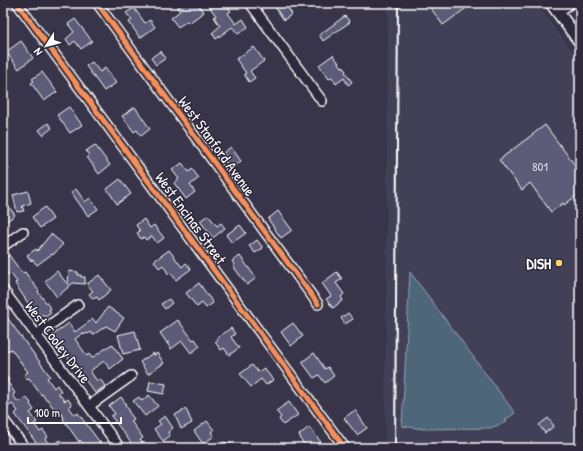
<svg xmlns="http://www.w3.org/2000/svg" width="583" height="451" font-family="'Patrick Hand',sans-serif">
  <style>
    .built { fill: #434057 }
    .water { fill: #4e6679; stroke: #95a3af }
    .building { fill: #5d5b78; stroke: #fff }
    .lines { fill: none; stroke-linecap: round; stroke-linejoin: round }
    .minor-casing { stroke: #fff; stroke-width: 12 }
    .major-casing { stroke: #fff; stroke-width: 14 }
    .minor { stroke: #2f2a3d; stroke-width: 9 }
    .major { stroke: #2f2a3d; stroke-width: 11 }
    .rail { stroke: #fff; stroke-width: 2 }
    .cycleway-casing { stroke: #2f2a3d; stroke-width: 8 }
    .cycleway { stroke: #f78f57; stroke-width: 5 }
    .poi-dot { fill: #ffd166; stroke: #2f2a3d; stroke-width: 1.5 }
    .labels { text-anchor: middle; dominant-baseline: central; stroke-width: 3; stroke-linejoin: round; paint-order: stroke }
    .number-label { font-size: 13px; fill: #d6d6dd }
    .street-label { font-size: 15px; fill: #fff; stroke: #2f2a3d }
    .poi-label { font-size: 15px; font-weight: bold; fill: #fff; stroke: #2f2a3d; text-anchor: end }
  </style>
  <rect width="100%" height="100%" fill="#383449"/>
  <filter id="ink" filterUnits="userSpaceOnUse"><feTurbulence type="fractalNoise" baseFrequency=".025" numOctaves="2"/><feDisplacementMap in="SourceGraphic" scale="8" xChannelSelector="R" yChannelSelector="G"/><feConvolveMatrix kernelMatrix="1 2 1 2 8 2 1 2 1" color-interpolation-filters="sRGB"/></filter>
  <g filter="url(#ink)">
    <path class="built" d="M388 3H536L580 61V448H385Z"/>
    <path class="water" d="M410 272 515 413 505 420 507 422 490 428 424 429 402 426Z"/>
    <g class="building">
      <path d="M184 3H197L204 12 189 23 187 21 178 27 171 18 180 11 177 8Z"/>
      <path d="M207 3H225L231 11 228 13 236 24 243 19 248 27 238 34 232 27 216 39 212 33 220 26 214 17 216 16Z"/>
      <path d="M272 3H284L292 14 284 20Z"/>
      <path d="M427 3H473L443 25Z"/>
      <path d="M134 8 145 23 150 20 155 27 140 38 129 22 132 20 126 13Z"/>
      <path d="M345 16 350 22 323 41 319 35Z"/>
      <path d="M75 19 92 41 81 49 75 41 70 45 66 39 74 32 68 24Z"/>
      <path d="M21 41 33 58 19 69 6 52Z"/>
      <path d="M254 47 264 61 250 71 255 78 249 82 244 74 246 73 236 59Z"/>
      <path d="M160 51 166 58 156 65 151 58Z"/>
      <path d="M333 55 342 67 343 66 346 71 345 72 352 82 348 85 344 78 336 84 332 77 329 79 319 65Z"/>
      <path d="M92 62 100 72 105 68 116 83 104 91 86 66Z"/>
      <path d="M42 72 57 92 44 101 31 83 34 81 32 79Z"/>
      <path d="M69 107 82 125 70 133 57 115Z"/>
      <path d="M135 107 150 129 141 136 137 130 134 132 122 116Z"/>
      <path d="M48 123 52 128 43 135 39 130Z"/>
      <path d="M545 125 580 172V179L576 182 580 188V193L564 205 563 203 551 212 530 183 522 190 499 160Z"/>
      <path d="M95 145 110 165 99 174 87 157 89 155 86 151Z"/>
      <path d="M231 147 241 161 231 169 223 159 226 157 223 153Z"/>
      <path d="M182 163 189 172 192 169 199 178 190 185 195 192 186 199 174 183 179 179 172 170Z"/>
      <path d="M3 164 9 169 3 176Z"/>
      <path d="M120 179 131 194 117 204 107 189Z"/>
      <path d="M76 189 85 202 90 198 98 209 88 216 71 192Z"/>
      <path d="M28 191 31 203 22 206 24 211 17 212 13 195Z"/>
      <path d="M3 199 15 215 3 224Z"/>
      <path d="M45 207 53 219 40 228 32 217Z"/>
      <path d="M278 211 292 230 281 238 268 219Z"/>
      <path d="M208 215 217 226 221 223 225 228 213 238 200 221Z"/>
      <path d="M144 219 150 228 154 225 164 238 157 243 152 236 146 240 144 237 141 239 137 233 140 231 136 225Z"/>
      <path d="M240 225 246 233 232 243 226 235Z"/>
      <path d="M51 234 63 244 53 255 52 254 37 265 32 259 31 261 27 255 36 249 37 251Z"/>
      <path d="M257 240 263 248 255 253 249 246Z"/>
      <path d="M169 250 182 267 186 263 191 269 176 280 171 273 169 275 163 265 159 268 154 261Z"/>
      <path d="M9 255 22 273 25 272 39 291 38 292 51 309 49 310 51 313 45 317 43 314 41 316 39 313 37 315 34 312 16 285 15 283 17 282 11 274 9 276 3 267V260Z"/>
      <path d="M240 256 256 278 247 285 233 266 235 265 232 261Z"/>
      <path d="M57 271 68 285 69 271 78 272V275H81V277H85V284L73 283 57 297 45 281Z"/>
      <path d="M337 272 342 279 336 283 344 294 341 297 343 300 333 308 326 299 331 296 322 283Z"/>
      <path d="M99 275 111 290 99 300 97 297 93 299 89 294 93 291 87 284Z"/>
      <path d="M199 283 213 303 206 308 202 303 197 307 186 293Z"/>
      <path d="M169 299 172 303 165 309 161 304Z"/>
      <path d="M108 307 124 318 115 331 106 326 93 335 91 332 88 334 87 333 84 335 83 333 75 339 87 356 89 354 92 358 112 344 123 359 110 369 104 361 90 371 97 381 100 379 105 386 95 393 63 351 53 335 69 323 75 332 93 319 96 323Z"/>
      <path d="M3 312 50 376 47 378 54 388 57 385 61 391 58 393 65 401 68 399 72 405 69 407 75 415 78 413 104 448H86L80 440 79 442 63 419 64 418 57 408 55 410 47 399 46 400 42 394 41 395 29 378 27 379 24 375 28 372 11 349 8 351 3 345Z"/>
      <path d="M348 313 353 319 345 324 341 318Z"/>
      <path d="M178 320 193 340 195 339 200 346 191 353 182 341 171 349 167 343 169 342 167 343 160 333Z"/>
      <path d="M293 323 303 336 291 346 281 332Z"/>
      <path d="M231 328 235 334 231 337 239 348 229 355 224 348 221 350 215 342 218 340 217 338Z"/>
      <path d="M135 331 140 350 123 354 118 335Z"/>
      <path d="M153 353 154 355 157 353 164 363 148 374 140 362Z"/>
      <path d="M314 353 325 369 328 367 334 376 325 383 319 375 314 378 302 362Z"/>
      <path d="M252 365 258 372 264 368 273 380 266 385 261 379 251 387 240 374Z"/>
      <path d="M3 372 9 380 7 381 15 393 13 395 18 402 26 397 31 403 30 404 34 410 30 413 37 422 34 424 40 432 43 430 48 437 45 439 51 446 60 440 65 448H40L15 414 18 411 12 404 9 406 3 397Z"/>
      <path d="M150 381 166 384 164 394 148 391Z"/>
      <path d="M149 395 158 406 145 416 133 401 139 397 142 401Z"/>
      <path d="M121 397 126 404 125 405 129 410 128 411 134 419 131 421 143 438 140 440 147 448H135L111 416 115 414 109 406Z"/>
      <path d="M289 402 298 415 283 425 279 419 281 417 276 411Z"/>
      <path d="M186 409 192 423 181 429 175 415Z"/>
      <path d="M355 410 367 428 357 435 344 418Z"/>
      <path d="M165 416 173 428 168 432 170 436 163 441 154 429 161 424 158 421Z"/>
      <path d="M548 418 554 426 545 433 539 425Z"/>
      <path d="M207 421 214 430 211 432 214 436 203 444 194 431Z"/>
      <path d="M309 427 321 442 316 445 318 448H307L300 439 301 438 299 435Z"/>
      <path d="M223 442 232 444 231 448H221Z"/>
    </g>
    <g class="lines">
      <g class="minor-casing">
        <g id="minor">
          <path d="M17 3 345 448"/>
          <path d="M97 3 318 304"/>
          <path d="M250 3 322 101"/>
          <path d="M558 12 571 3"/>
          <path d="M3 246 23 232"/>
          <path d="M3 290 120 448"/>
          <path d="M36 335 78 305"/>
          <path d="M89 406 131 376"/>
          <path d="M3 419 25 448"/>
        </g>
      </g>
      <g class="major-casing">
        <path id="major" d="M551 3 580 42"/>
      </g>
      <use href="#minor" class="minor"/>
      <use href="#major" class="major"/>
      <path class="rail" d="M395 448 398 3"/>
      <g class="cycleway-casing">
        <g id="cycleway">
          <path d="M17 3 345 448"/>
          <path d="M97 3 318 304"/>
        </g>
      </g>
      <use href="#cycleway" class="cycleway"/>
    </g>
  </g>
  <circle class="poi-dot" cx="559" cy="263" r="4"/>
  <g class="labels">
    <g class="number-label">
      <text x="540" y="166">801</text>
    </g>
    <g class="street-label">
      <text transform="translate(217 146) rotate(54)">West Stanford Avenue</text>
      <text transform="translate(191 218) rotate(54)">West Encinas Street</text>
      <text transform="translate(58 342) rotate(53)">West Cooley Drive</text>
    </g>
    <g class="poi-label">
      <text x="551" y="263">DISH</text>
    </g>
  </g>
  <rect width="583" height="451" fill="none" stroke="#2f2a3d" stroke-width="16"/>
  <rect x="8" y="8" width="567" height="435" fill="none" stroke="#fff" stroke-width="1.5" filter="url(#ink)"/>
  <g transform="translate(46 46) rotate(234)" stroke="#2f2a3d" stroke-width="3" paint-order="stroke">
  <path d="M0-3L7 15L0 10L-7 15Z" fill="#ffffff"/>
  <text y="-6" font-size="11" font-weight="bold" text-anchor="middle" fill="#ffffff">N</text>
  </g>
  <path d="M28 417v6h93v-6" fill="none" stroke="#ffffff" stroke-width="2"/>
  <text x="34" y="417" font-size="12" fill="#ffffff" stroke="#2f2a3d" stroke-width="3" paint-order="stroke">100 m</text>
</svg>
